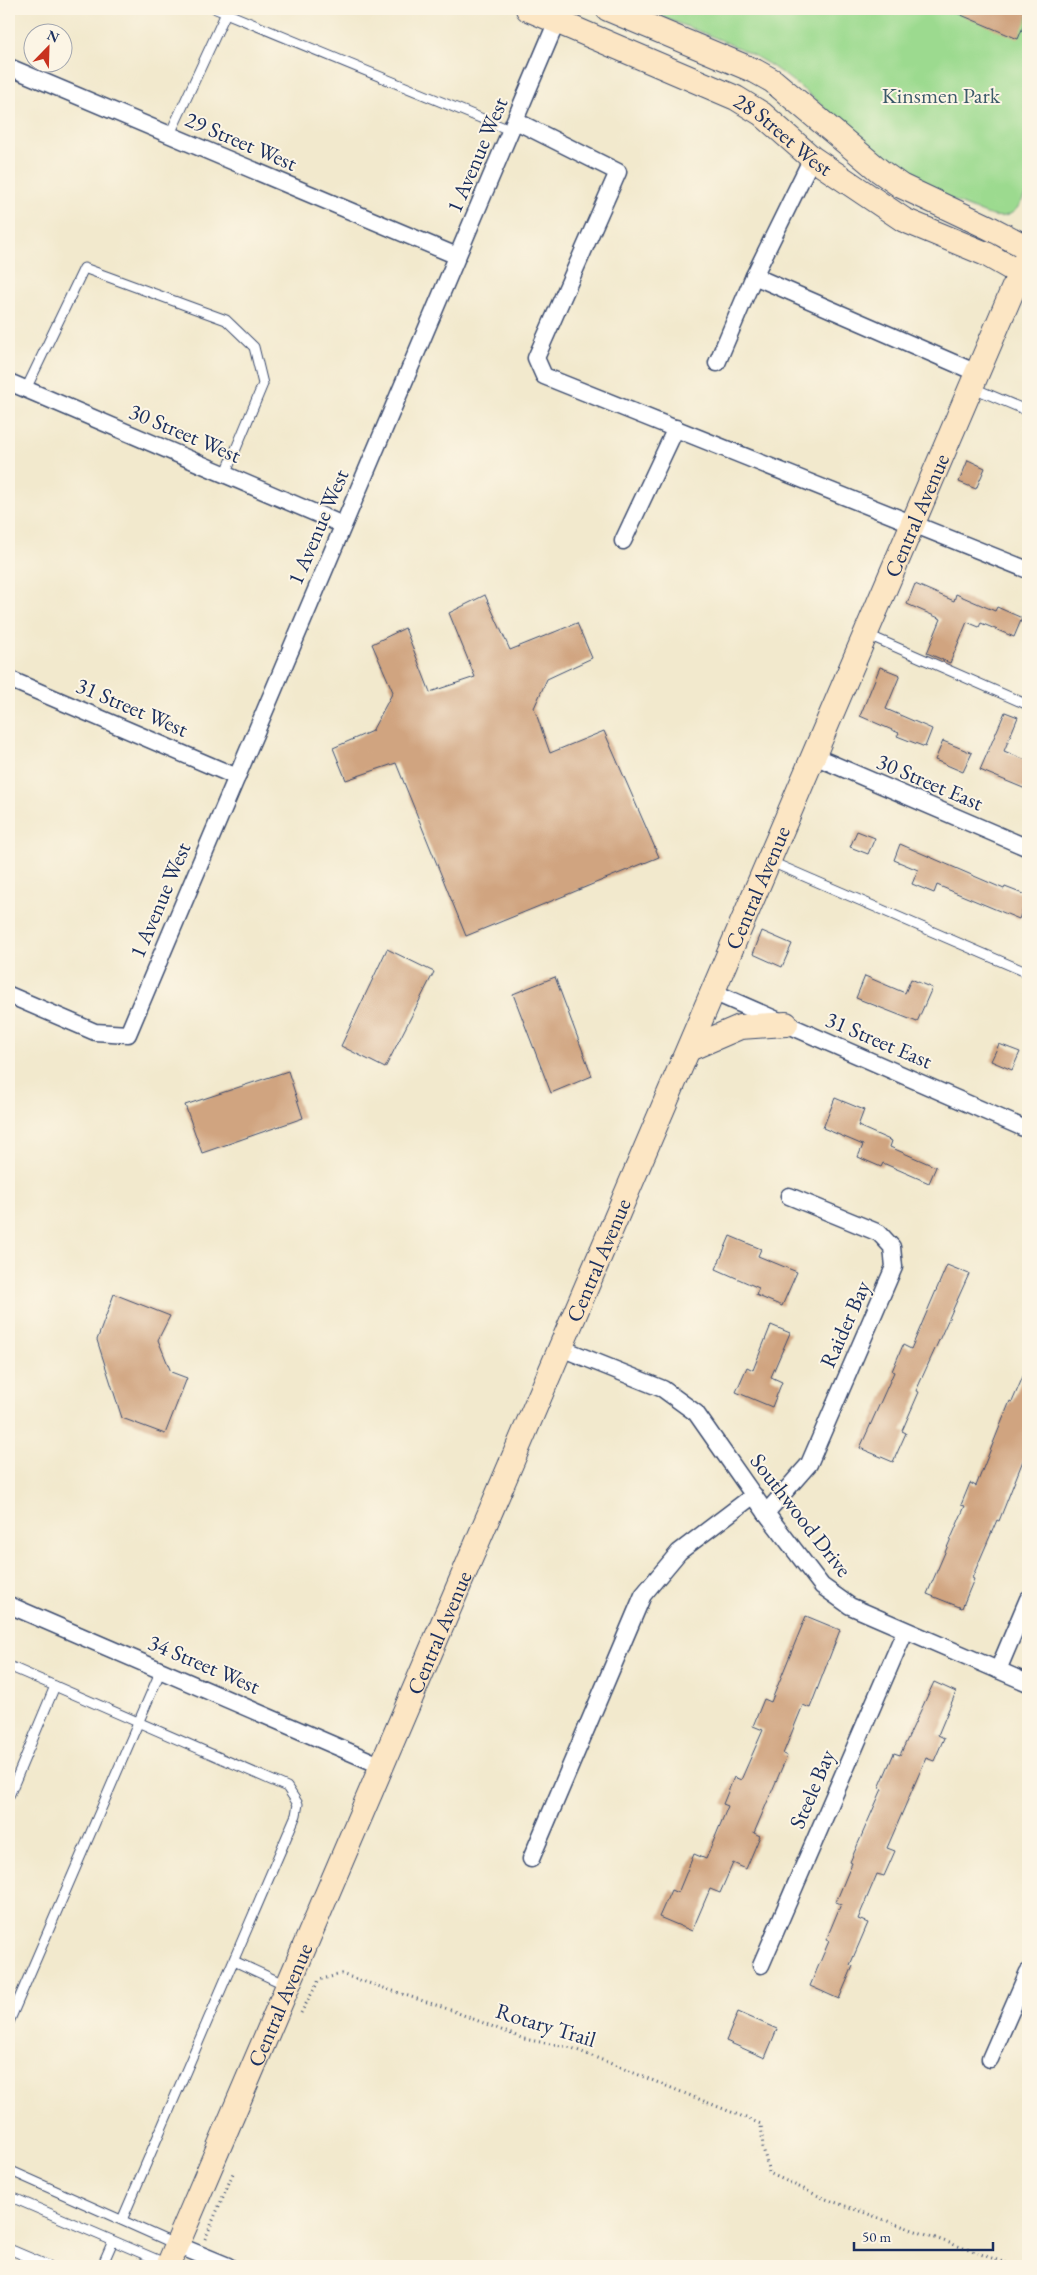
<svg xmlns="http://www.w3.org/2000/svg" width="1037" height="2275" font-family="'EB Garamond',serif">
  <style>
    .green { fill: #9cda8f; stroke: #5c8476 }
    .building { fill: #d0a480 }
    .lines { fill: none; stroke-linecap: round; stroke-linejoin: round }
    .lane-casing { stroke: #3b4b6f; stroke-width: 11 }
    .street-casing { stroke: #3b4b6f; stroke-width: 19 }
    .secondary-casing { stroke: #3b4b6f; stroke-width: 26 }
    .path { stroke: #3b4b6f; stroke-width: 3; stroke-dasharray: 1 4; stroke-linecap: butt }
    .lane { stroke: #fff; stroke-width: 9 }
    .street { stroke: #fff; stroke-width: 16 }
    .secondary { stroke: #fce6c4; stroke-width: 24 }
    .labels { text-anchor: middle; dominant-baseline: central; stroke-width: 4; stroke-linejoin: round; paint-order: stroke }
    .park-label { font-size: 22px; fill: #3b5a6a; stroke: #fcf5e5 }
    .street-label { font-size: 22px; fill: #1b2f5e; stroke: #fcf5e5 }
  </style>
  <rect width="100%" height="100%" fill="#fcf5e5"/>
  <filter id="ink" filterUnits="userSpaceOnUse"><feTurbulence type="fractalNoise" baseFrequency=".02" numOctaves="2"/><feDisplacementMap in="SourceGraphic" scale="10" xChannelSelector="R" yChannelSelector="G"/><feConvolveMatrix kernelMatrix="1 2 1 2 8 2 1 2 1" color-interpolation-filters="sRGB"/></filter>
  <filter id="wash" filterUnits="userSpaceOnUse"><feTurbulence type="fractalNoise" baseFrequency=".0096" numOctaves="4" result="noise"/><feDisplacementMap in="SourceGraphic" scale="20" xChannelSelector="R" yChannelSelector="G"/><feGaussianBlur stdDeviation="1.12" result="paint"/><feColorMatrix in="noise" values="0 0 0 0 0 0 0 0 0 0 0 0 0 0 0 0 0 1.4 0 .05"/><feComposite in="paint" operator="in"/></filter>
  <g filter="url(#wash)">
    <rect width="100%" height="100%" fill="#f2e9cd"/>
    <path class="green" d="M641 9H1028V188C1023 199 1018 213 1005 216 993 219 980 211 969 207 942 196 915 185 892 167 850 134 815 94 770 65 732 41 683 26 641 9Z"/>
    <g id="blocks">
      <g class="building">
        <path d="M947 9H1028V15L1018 39Z"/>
        <path d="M968 460 985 468 976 489 959 482Z"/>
        <path d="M915 584 954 601 956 594 995 611 997 607 1022 618 1014 637 981 623 979 627 967 622 950 663 927 653 941 619 907 604Z"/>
        <path d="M485 595 510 650 577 623 592 658 547 679 534 708 550 753 604 731 659 857 466 936 396 763 346 780 333 748 372 731 393 692 372 644 405 628 430 692 475 677 449 613Z"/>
        <path d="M880 667 900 675 886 709 932 729 925 747 897 736 899 733 860 716Z"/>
        <path d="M1005 712 1018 717 1004 751 1028 761V790L980 770Z"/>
        <path d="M943 741 972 753 963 772 935 760Z"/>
        <path d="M857 831 875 838 868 854 850 847Z"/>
        <path d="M900 844 1004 889 1005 887 1028 896 1019 919 937 885 934 893 912 884 918 870 894 860Z"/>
        <path d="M762 931 792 944 782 967 753 954Z"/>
        <path d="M387 949 434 972 385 1068 341 1046Z"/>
        <path d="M865 976 905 993 911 979 932 988 917 1022 856 998Z"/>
        <path d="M555 977 592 1076 551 1093 513 994Z"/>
        <path d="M999 1044 1020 1052 1012 1070 991 1061Z"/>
        <path d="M288 1071 303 1118 202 1153 185 1105Z"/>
        <path d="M835 1098 864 1110 858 1126 892 1141 890 1147 936 1167 929 1183 883 1163 881 1167 858 1157 863 1145 823 1128Z"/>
        <path d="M730 1236 761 1249 758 1256 797 1272 782 1306 756 1295 759 1288 716 1269Z"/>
        <path d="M947 1265 969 1274 916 1391 919 1392 902 1431 906 1433 893 1462 860 1448 894 1372 892 1371 903 1345 911 1349Z"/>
        <path d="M114 1294 170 1316 158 1340 171 1372 187 1378 165 1434 122 1418 97 1340Z"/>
        <path d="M771 1325 790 1333 771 1377 782 1382 772 1407 736 1392 747 1367 753 1370Z"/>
        <path d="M1028 1365V1448L999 1521 997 1520 972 1578 974 1579 962 1608 927 1594 965 1506 961 1505 970 1483 976 1486 1010 1401 1012 1402Z"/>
        <path d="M806 1616 840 1630 810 1708 803 1705 783 1754 787 1756 754 1833 760 1836 746 1869 733 1863 720 1893 710 1889 692 1931 659 1917 671 1890 678 1893 694 1854 706 1859 728 1806 723 1804 734 1777 741 1780 763 1730 753 1726 764 1699 771 1702Z"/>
        <path d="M934 1682 956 1692 938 1735 944 1738 934 1761 926 1758 887 1848 895 1851 884 1876 877 1874 858 1919 868 1923 850 1965 853 1966 839 1999 810 1986 829 1941 826 1940 841 1904 836 1902 852 1863 850 1862 882 1789 879 1788 894 1753 900 1755Z"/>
        <path d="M738 2012 777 2029 765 2058 726 2041Z"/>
      </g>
    </g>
  </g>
  <g filter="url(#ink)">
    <use href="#blocks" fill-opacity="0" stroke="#3b4b6f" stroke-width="1"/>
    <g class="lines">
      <g class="lane-casing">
        <g id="lane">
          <path d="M216 9 512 131"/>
          <path d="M169 136 226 13"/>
          <path d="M971 387 1028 411"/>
          <path d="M26 389 84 268 226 320 254 347 263 384 225 475"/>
          <path d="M866 634 1028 705"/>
          <path d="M769 861 1028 973"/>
          <path d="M9 1666 287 1787 298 1804 296 1815 122 2220"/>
          <path d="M9 1796 55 1686"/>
          <path d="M234 1961 286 1985"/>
          <path d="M9 2022 161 1670"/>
          <path d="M9 2170 177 2245"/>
          <path d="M9 2196 167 2264"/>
          <path d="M9 2249 49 2266"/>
          <path d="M102 2266 113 2241"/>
        </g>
      </g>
      <g class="street-casing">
        <g id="street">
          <path d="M9 67 457 256"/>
          <path d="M516 121 618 172 536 358 544 376 1028 570"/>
          <path d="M754 276 977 373"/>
          <path d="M717 363 754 276 812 158"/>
          <path d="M9 382 343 525"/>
          <path d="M623 541 676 428"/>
          <path d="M9 679 237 777"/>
          <path d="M814 756 1028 848"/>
          <path d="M713 992 1028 1130"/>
          <path d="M9 995 95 1032 128 1034 562 9"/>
          <path d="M561 1348 663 1389 696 1413 766 1513 822 1586 850 1606 1028 1683"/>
          <path d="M766 1513 809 1464 894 1267 892 1247 879 1233 789 1196"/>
          <path d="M9 1605 382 1766"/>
          <path d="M998 1670 1028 1599"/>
          <path d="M531 1859 643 1595 679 1552 754 1495"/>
          <path d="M761 1965 905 1631"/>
          <path d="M990 2059 1028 1972"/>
          <path d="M177 2245 228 2266"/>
        </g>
      </g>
      <g class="secondary-casing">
        <g id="secondary">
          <path id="s1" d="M528 9 736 98 762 114 812 158 904 220 986 254 1028 278"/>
          <path d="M608 9 755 71 773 81 880 171 901 186 988 227 1028 248"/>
          <path d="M689 1049 740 1027 786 1024"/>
          <path id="s2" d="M168 2266 1028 254"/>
        </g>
      </g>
      <g class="path">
        <path d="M301 2013 319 1980 341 1974 448 2009 524 2039 572 2048 761 2124 763 2147 769 2173 823 2198 1014 2266"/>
        <path d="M205 2239 234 2171"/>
      </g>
      <use href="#lane" class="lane"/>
      <use href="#street" class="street"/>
      <use href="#secondary" class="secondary"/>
    </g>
  </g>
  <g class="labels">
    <g class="park-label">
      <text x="941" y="95">Kinsmen Park</text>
    </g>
    <g class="street-label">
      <text stroke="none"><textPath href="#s1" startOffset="286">28 Street West</textPath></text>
      <text transform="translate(241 141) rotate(23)">29 Street West</text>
      <text transform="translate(477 155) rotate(-67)">1 Avenue West</text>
      <text transform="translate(185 433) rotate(23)">30 Street West</text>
      <text stroke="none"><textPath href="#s2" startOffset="1904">Central Avenue</textPath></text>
      <text transform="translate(318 527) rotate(-67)">1 Avenue West</text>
      <text transform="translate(132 707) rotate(23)">31 Street West</text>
      <text transform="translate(930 782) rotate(23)">30 Street East</text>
      <text stroke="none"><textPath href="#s2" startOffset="1499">Central Avenue</textPath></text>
      <text transform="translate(160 900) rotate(-67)">1 Avenue West</text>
      <text transform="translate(879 1040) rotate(23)">31 Street East</text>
      <text stroke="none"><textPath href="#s2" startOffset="1094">Central Avenue</textPath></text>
      <text transform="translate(845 1324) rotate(-66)">Raider Bay</text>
      <text transform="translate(801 1515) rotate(52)">Southwood Drive</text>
      <text stroke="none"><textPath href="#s2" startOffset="689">Central Avenue</textPath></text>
      <text transform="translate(204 1664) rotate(23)">34 Street West</text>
      <text transform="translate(812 1789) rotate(-67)">Steele Bay</text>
      <text stroke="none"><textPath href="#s2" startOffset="284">Central Avenue</textPath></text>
      <text transform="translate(546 2025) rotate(17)">Rotary Trail</text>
    </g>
  </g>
  <rect width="1037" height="2275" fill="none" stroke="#fcf5e5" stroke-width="30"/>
  <g transform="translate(48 48) rotate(23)"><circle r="24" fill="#fcf5e5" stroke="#a2a6af"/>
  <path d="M0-4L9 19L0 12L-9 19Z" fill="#c8321e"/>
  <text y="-8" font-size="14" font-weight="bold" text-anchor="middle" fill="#1b2f5e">N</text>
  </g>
  <path d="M854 2242v8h139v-8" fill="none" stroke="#1b2f5e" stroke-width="2.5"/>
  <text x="862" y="2242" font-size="15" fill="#1b2f5e" stroke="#fcf5e5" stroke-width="4" paint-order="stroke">50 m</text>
</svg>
